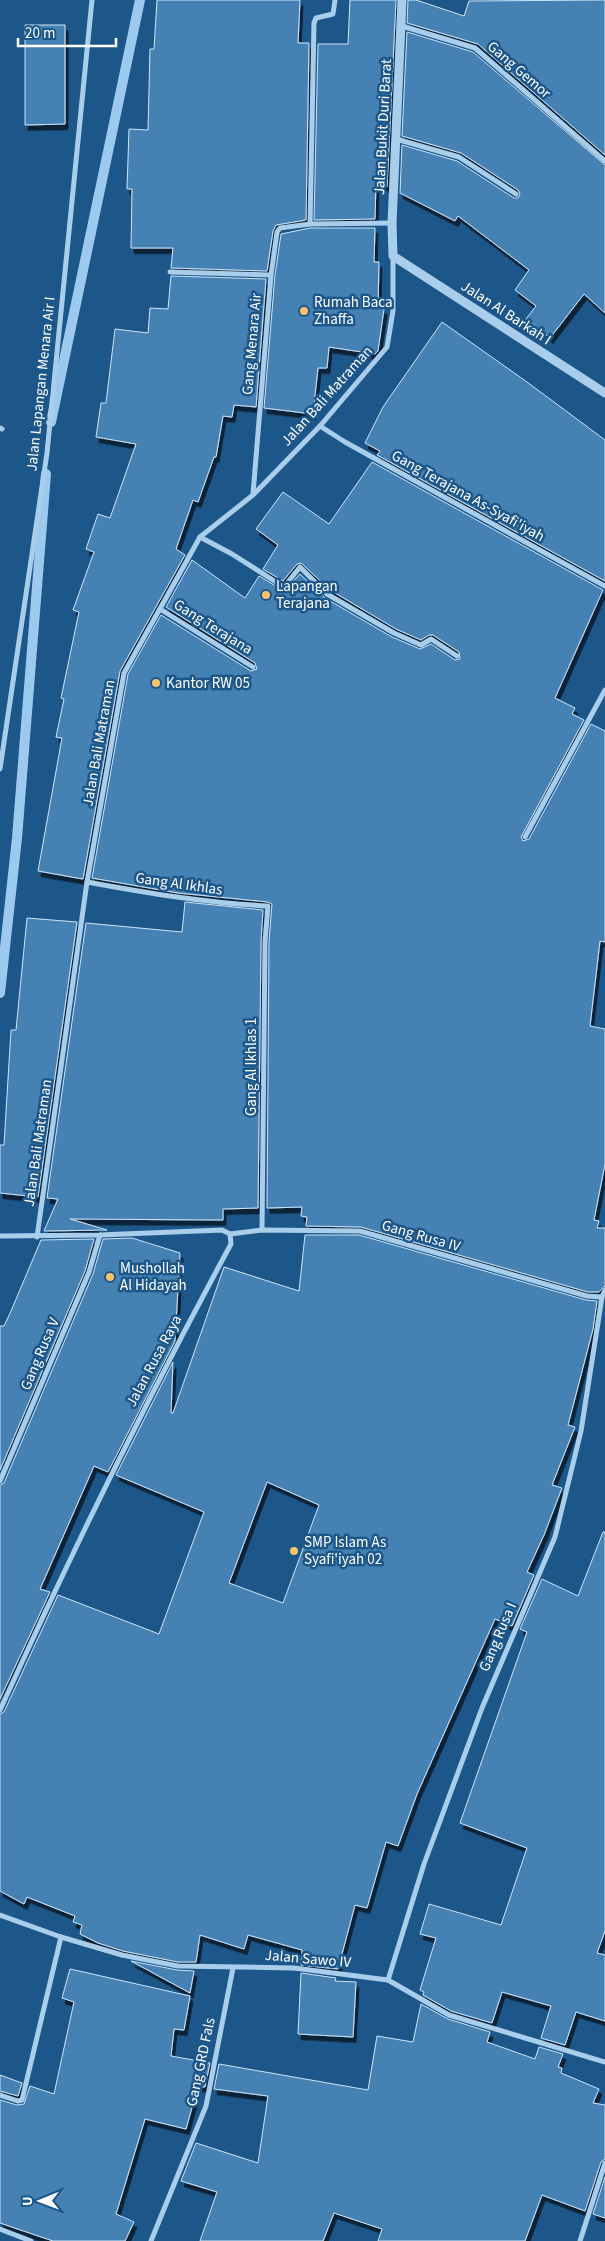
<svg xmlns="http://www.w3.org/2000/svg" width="605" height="2241" font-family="'Source Sans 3',sans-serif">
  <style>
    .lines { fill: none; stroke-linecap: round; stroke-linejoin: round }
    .stream { stroke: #9ccaee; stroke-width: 10 }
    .building { fill: #4581b2; stroke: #cee5f9; fill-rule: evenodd; filter: url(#shadow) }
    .minor { stroke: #a8ceec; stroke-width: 5 }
    .tertiary { stroke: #a8ceec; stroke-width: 9 }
    .poi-dot { fill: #fcc267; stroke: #1d578a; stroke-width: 2 }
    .labels { text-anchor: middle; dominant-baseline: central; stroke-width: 5; stroke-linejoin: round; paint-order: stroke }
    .street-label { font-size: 15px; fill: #fff; stroke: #1d578a }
    .poi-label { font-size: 15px; fill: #fff; stroke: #1d578a; text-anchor: start }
  </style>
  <defs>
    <filter id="shadow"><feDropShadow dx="3" dy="5.5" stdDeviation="0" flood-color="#0009"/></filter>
  </defs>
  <rect width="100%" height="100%" fill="#1d578a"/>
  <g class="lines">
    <g class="stream">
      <path d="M51 422 140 0"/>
      <path d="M0 993 17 838 46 474"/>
    </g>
  </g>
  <g class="building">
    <path d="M157 0H300L298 43H309L306 220 276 225 273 231 267 271 171 268 173 248H131L132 189H127L129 129 148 130 150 49H154Z"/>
    <path d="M350 0H396L387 187 376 181 375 219 314 220 318 44H348Z"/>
    <path d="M408 0H416L464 16 469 1 605 0V155L478 44 407 23Z"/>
    <path d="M25 25H65V124L25 125Z"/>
    <path d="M407 32 473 52 605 165V313L584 294 550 338 526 319 536 306 515 290 529 270 458 216 455 221 400 193 402 145 457 161 514 198H518L520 194 518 190 461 153 402 136Z"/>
    <path d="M310 228H375L374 262H379L378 308 384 309 378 351 375 354 329 347 327 368H318L313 414 264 408 275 275 281 234Z"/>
    <path d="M171 276 266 279 256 407 234 405 232 417 223 416 216 457H214L198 502 193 500 176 549 185 555 120 671 83 879 38 871 62 738 56 737 64 699 61 698 79 612 73 610 94 552 86 549 98 514 110 518 136 444 96 437 101 403H106L115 329 148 333 150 308 168 309Z"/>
    <path d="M442 322 527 382 605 440V581L377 455 380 451 365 443 383 407Z"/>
    <path d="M372 462 603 590 555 698 575 708 572 714 584 720 521 837 523 841 529 839 591 724 605 731V942L600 941 590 1026 605 1029V1164L594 1220 599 1221 597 1228H605V1286L599 1292H588L361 1227 306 1226 307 1217 301 1216 302 1207 267 1208 269 941 272 904 268 902 178 893 92 878 128 674 161 615 251 671 257 669 255 663 166 607 192 560 245 598 259 576 284 591 300 574 325 598 392 637 420 649 431 644 455 660 460 659 459 652 433 635H429L421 640 396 629 330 590 301 563 297 564 283 581 263 569 278 545 256 529 283 492 329 524Z"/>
    <path d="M185 902 263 910 261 941 258 1208 223 1209V1220L70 1219 107 1230 44 1231 58 1199 47 1198 86 923 182 932Z"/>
    <path d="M27 918 77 922 38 1197 0 1193V1145H4L11 1030H16Z"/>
    <path d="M305 1235H359L586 1300 597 1301 593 1329 568 1425 575 1427 552 1485 562 1488 544 1535 527 1572 534 1575 512 1626 495 1619 417 1794 398 1846 386 1842 367 1908 355 1905 338 1969 301 1965 302 1950 248 1935 244 1949 200 1935 196 1962H178L123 1951 98 1943 80 1934 82 1925 73 1922 75 1916 27 1897 24 1904 0 1891V1714L4 1712 58 1595 159 1634 204 1512 116 1475 173 1362 171 1413H173L224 1267 299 1291ZM267 1482 319 1505 283 1603 229 1583Z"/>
    <path d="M132 1238 180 1253 175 1341 108 1472 94 1466 40 1589 50 1592 0 1699V1485L4 1483 93 1274 103 1239Z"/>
    <path d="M94 1239 85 1271 0 1470V1326H4L11 1311 41 1240Z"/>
    <path d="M603 1532H605V1931L597 1953 605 1955V2021L576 2012 565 2045 541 2038 551 2006 502 1992 492 2023 451 2011 423 1995 424 1992 420 1990 436 1938 420 1934 429 1904 501 1925 527 1848 460 1823 527 1632 520 1629 542 1579 578 1596Z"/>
    <path d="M131 1961 177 1970 194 1971 190 1993Z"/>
    <path d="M70 1969 190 1996 184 2030 174 2029 171 2056 210 2063 205 2087 198 2086 186 2129 145 2119 116 2214 134 2222 125 2241H53L0 2223V2100L17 2105 24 2104 30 2086 54 2094 74 2002 62 1998Z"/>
    <path d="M301 1973 336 1978 335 1981 356 1982 353 2037 298 2034Z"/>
    <path d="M421 2004 448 2019 490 2032 487 2042 535 2059 539 2047 563 2054 558 2067 562 2068 561 2073 599 2089 593 2103 605 2105V2159L601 2162 585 2211 542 2195 525 2241H378L382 2229 334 2213 323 2241H200L217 2192 181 2181 196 2143 258 2163 268 2096 214 2089 219 2064 368 2090 377 2036 413 2042Z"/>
    <path d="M0 2075 22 2083 18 2096 0 2091Z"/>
    <path d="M605 2177V2218L593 2214Z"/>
  </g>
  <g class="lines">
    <g class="minor">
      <path d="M402 26 475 48 605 161"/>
      <path d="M396 139 459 157 516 194"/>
      <path d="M310 224 314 23 316 18 333 14 335 0"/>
      <path d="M170 272 271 275"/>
      <path d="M320 426 345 442 605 586"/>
      <path d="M0 428 2 429"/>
      <path d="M253 494 271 275 277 232 280 228 310 224 392 223"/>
      <path d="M200 537 232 554 284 587 300 567 327 594 394 633 421 645 431 639 457 656"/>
      <path d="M160 609 253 667"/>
      <path d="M0 769 47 453 92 0"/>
      <path d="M525 837 605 690"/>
      <path d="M87 882C147 893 207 903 268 906L265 941 262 1230"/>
      <path d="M230 1234 262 1230 360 1231 587 1296 602 1297"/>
      <path d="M0 1236 100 1235 222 1230 230 1234"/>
      <path d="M37 1237 87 882 124 673 200 537 253 495 320 426 387 347 393 311V256"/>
      <path d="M0 1481 89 1272 100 1235"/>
      <path d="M0 1710C72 1551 148 1397 231 1244L230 1234"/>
      <path d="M0 1915 61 1937 122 1955 178 1966 294 1968 388 1980 449 2015 605 2062"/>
      <path d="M388 1980 424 1864 482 1708 555 1537 581 1431 602 1297 605 1290"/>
      <path d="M0 2095 18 2101 22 2100 61 1937"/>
      <path d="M0 2229 31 2241"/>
      <path d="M151 2241 206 2106 233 1968"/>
      <path d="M580 2241 605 2163"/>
    </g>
    <path class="tertiary" d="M402 0 392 223 393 256 605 393"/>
  </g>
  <g class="poi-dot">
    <circle cx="304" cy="311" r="5"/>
    <circle cx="266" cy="595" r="5"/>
    <circle cx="156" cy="683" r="5"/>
    <circle cx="110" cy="1277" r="5"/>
    <circle cx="294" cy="1551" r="5"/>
  </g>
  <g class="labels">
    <g class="street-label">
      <text transform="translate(519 70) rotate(41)">Gang Gemor</text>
      <text transform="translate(383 127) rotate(-87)">Jalan Bukit Duri Barat</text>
      <text transform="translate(506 313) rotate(33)">Jalan Al Barkah I</text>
      <text transform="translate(252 344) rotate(-85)">Gang Menara Air</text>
      <text transform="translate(41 384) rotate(-84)">Jalan Lapangan Menara Air I</text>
      <text transform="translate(327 396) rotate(-48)">Jalan Bali Matraman</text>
      <text transform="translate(468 496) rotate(29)">Gang Terajana As-Syafi'iyah</text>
      <text transform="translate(213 627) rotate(32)">Gang Terajana</text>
      <text transform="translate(99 743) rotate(-80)">Jalan Bali Matraman</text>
      <text transform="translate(179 884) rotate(8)">Gang Al Ikhlas</text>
      <text transform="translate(251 1067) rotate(-90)">Gang Al Ikhlas 1</text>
      <text transform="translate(38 1143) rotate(-82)">Jalan Bali Matraman</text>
      <text transform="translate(421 1236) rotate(16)">Gang Rusa IV</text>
      <text transform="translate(40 1354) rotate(-67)">Gang Rusa V</text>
      <text transform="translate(154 1361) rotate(-62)">Jalan Rusa Raya</text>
      <text transform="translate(498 1637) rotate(-67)">Gang Rusa I</text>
      <text transform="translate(308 1959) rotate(5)">Jalan Sawo IV</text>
      <text transform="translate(201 2062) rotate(-78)">Gang GRD Fals</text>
    </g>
    <g class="poi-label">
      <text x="314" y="302">Rumah Baca<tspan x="314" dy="17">Zhaffa</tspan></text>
      <text x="276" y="586">Lapangan<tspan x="276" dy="17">Terajana</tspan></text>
      <text x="166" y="683">Kantor RW 05</text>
      <text x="120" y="1268">Mushollah<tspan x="120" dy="17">Al Hidayah</tspan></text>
      <text x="304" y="1542">SMP Islam As<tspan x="304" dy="17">Syafi'iyah 02</tspan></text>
    </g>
  </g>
  <g transform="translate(40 2201) rotate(269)" stroke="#1d578a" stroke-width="4" paint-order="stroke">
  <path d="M0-4L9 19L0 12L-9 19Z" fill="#ffffff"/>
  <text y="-8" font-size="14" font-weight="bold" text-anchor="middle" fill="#ffffff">U</text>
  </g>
  <path d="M18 38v8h98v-8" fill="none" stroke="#ffffff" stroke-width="2.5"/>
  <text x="25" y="38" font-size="15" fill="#ffffff" stroke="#1d578a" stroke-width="4" paint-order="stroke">20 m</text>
</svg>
